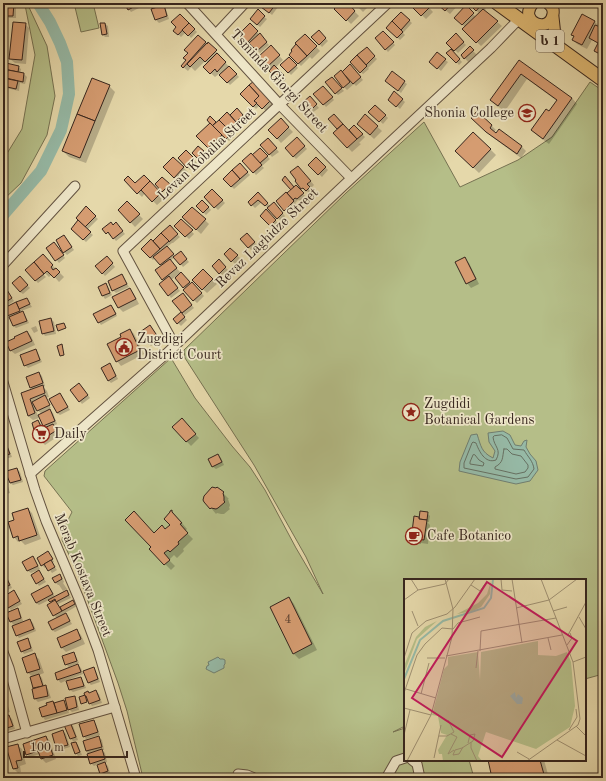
<svg xmlns="http://www.w3.org/2000/svg" width="606" height="781" font-family="'Old Standard TT','Noto Serif Georgian',serif">
  <style>
    .green { fill: #b5be88; stroke: #767252 }
    .water { fill: #96baa7; stroke: #707e70 }
    .shadow { fill: #0003 }
    .lines { fill: none; stroke-linecap: round; stroke-linejoin: round }
    .shore { stroke: #667062; stroke-width: 1 }
    .river { stroke: #96baa7; stroke-width: 12 }
    .building { fill: #d59c71; stroke: #36251d }
    .minor-casing { stroke: #625240; stroke-width: 11 }
    .major-casing { stroke: #36251d; stroke-width: 13 }
    .highway-casing { stroke: #36251d; stroke-width: 15 }
    .minor { stroke: #eee6c8; stroke-width: 9 }
    .major { stroke: #e2bc75; stroke-width: 11 }
    .highway { stroke: #e2bc75; stroke-width: 13 }
    .labels { text-anchor: middle; dominant-baseline: central; stroke-width: 3.5; stroke-linejoin: round; paint-order: stroke }
    .number-label { font-size: 12px; fill: #5e4332 }
    .shield { fill: #eee6c8; stroke: #6d5f50; stroke-width: 1 }
    .shield-label { font-size: 13px; font-weight: bold; fill: #36251d }
    .street-label { font-size: 14px; fill: #36251d; stroke: #eee6c8 }
    .poi-label { font-size: 14px; fill: #36251d; stroke: #eee6c8; text-anchor: start }
    .inset-river { fill: none; stroke: #96baa7; stroke-width: 2 }
    .inset-road { fill: none; stroke: #9f9072; stroke-width: 1 }
    .view { fill: #c2185b; fill-opacity: 0.15; stroke: #c2185b; stroke-width: 2 }
    .inset-edge { fill: none; stroke: #36251d; stroke-width: 2 }
  </style>
  <rect width="100%" height="100%" fill="#e5d8aa"/>
  <filter id="stains"><feTurbulence type="fractalNoise" baseFrequency=".005" numOctaves="4"/><feColorMatrix values="0 0 0 0 .2 0 0 0 0 .09 0 0 0 0 .02 0 0 0 .5 -.17"/></filter>
  <radialGradient id="worn" r=".72"><stop offset=".6" stop-color="#630" stop-opacity="0"/><stop offset="1" stop-color="#630" stop-opacity=".3"/></radialGradient>
  <g class="green">
    <path d="M24 3H27L47 46 55 96 47 135 21 183 3 200V160L22 129 35 55 25 5Z"/>
    <path d="M74 3H93L99 28 81 32Z"/>
    <path d="M590 82 603 91V674L585 679V580H405V726L393 732 405 728V760H469L474 778H143L127 711 118 683 78 574 62 540 64 528 72 512 44 476 45 471 171 358 195 398 232 446 250 467 265 490 296 548 323 594 306 557 254 465 185 358 184 350 346 193 424 122 460 187 518 160 552 137Z"/>
  </g>
  <g class="water">
    <path d="M503 431 510 435 515 445 521 446 524 441 527 440 526 447 530 454 536 461 538 470 530 481 516 484 459 471 460 462 471 435 477 434C481 446 481 452 493 458L495 451 489 442 488 433Z"/>
    <path d="M218 657 220 659H223L225 660V664L224 665V668L214 673 206 669 207 666 209 665 208 662Z"/>
  </g>
  <g class="shadow">
    <path d="M7 3H11L16 7V18H9L6 16Z"/>
    <path d="M127 3H139L141 7 131 12 125 4Z"/>
    <path d="M265 3H274L278 7 272 15 265 9Z"/>
    <path d="M342 3H346L359 16 351 24 336 9Z"/>
    <path d="M354 3H372L363 12Z"/>
    <path d="M409 3H425L433 12 426 19Z"/>
    <path d="M437 3H460L450 14Z"/>
    <path d="M469 3H479L486 9 484 11 502 26 481 46 463 29 465 27 455 18 466 7 476 17 479 13Z"/>
    <path d="M163 6 166 9 169 19 159 23 156 20 153 10Z"/>
    <path d="M401 13 412 23 403 33 405 35 400 40 387 28Z"/>
    <path d="M180 15 197 32 191 38 186 32 181 37 175 31 178 27Z"/>
    <path d="M582 15 595 22 599 26 598 27 603 29V57L600 55 595 51 599 44 592 40 587 49 577 44 573 40 574 37 572 35Z"/>
    <path d="M264 17 267 19 260 27 254 22Z"/>
    <path d="M25 24 29 28 26 64 15 63 10 59Z"/>
    <path d="M105 24 108 26 109 37H105L103 35Z"/>
    <path d="M250 25 269 45 260 53 251 44 250 45 240 34Z"/>
    <path d="M319 31 328 41 322 47 313 37Z"/>
    <path d="M383 32 395 45 388 52 376 38Z"/>
    <path d="M305 35 320 51 312 59 310 57 301 66 290 55Z"/>
    <path d="M456 35 466 45 458 53 448 43Z"/>
    <path d="M198 36 220 55 219 56 239 77 230 85 221 75 220 73 215 77 204 67 208 63 205 61 195 71 191 67 188 71 182 66 187 60 189 53Z"/>
    <path d="M271 47 283 60 275 68 286 79 281 85 272 76 273 74 271 70 259 57Z"/>
    <path d="M366 48 377 59 368 68 369 69 363 74 351 62Z"/>
    <path d="M470 48 477 55 469 63 462 55Z"/>
    <path d="M451 50 462 62 459 65 448 53Z"/>
    <path d="M289 58 298 68 291 75 282 65Z"/>
    <path d="M445 60 448 62 441 71 433 64Z"/>
    <path d="M519 61 572 98 577 104 549 144 538 136 532 130 549 112 557 101 527 79 505 111 497 106 491 100Z"/>
    <path d="M350 66 363 80 356 86 354 84 347 90 344 87 342 73Z"/>
    <path d="M18 67 21 69 20 73 24 74 27 77 25 84 20 83 19 91 6 88 3 86 7 80 8 72 5 69Z"/>
    <path d="M335 81 344 91 338 95 336 93Z"/>
    <path d="M254 82 275 104 267 112 260 105 256 109 241 94Z"/>
    <path d="M404 82 407 84 401 93 389 83Z"/>
    <path d="M109 86 115 92 86 163 69 157 63 151Z"/>
    <path d="M325 89 334 100 326 107 315 94Z"/>
    <path d="M395 93 405 102 400 109 392 102Z"/>
    <path d="M310 97 319 108 312 113 310 111Z"/>
    <path d="M376 106 388 118 383 124 370 112Z"/>
    <path d="M237 110 245 118 230 133 234 137 229 141 227 139 213 152 197 136 211 123 210 117 216 123 230 116Z"/>
    <path d="M334 115 349 131 354 126 365 137 359 143 361 144 352 152 334 133 338 129 329 119Z"/>
    <path d="M365 116 382 131 374 139 362 128Z"/>
    <path d="M472 117 491 125 496 130 493 132 496 134 499 131 522 147 526 151 521 158 491 136Z"/>
    <path d="M281 120 293 132 281 143 269 130Z"/>
    <path d="M297 138 307 149 296 159 286 148Z"/>
    <path d="M268 139 279 152 272 157 262 145Z"/>
    <path d="M198 147 205 155 200 160 193 153Z"/>
    <path d="M260 149 270 159 262 166 264 168 256 175 244 161 252 156Z"/>
    <path d="M490 149 496 155 479 173 462 157Z"/>
    <path d="M186 151 197 163 190 170 179 158Z"/>
    <path d="M173 158 188 172 179 181 164 167Z"/>
    <path d="M316 158 328 170 322 177 310 165Z"/>
    <path d="M240 165 250 175 234 189 224 179Z"/>
    <path d="M302 171 314 185 311 188 314 192 310 195 307 191 306 192 302 188Z"/>
    <path d="M144 176 165 198 157 205 145 193 142 197 125 180 135 185Z"/>
    <path d="M162 178 172 188 165 193 156 184Z"/>
    <path d="M296 186 305 196 300 201 298 200 295 203 296 204 287 212 277 201 287 194Z"/>
    <path d="M212 190 225 203 218 210 205 197Z"/>
    <path d="M258 193 271 207 274 204 285 216 281 221 262 202 255 208 249 202Z"/>
    <path d="M202 201 211 210 206 215 197 206Z"/>
    <path d="M127 203 143 219 135 227 119 210Z"/>
    <path d="M86 208 98 219 87 230 93 235 86 242 72 229 80 220Z"/>
    <path d="M192 208 209 224 201 234 188 222Z"/>
    <path d="M266 211 278 223 273 228 261 216Z"/>
    <path d="M181 220 194 234 189 239 175 226Z"/>
    <path d="M118 226 125 234 116 241 111 235 110 236 104 229Z"/>
    <path d="M170 227 180 237 173 243H172L167 247 176 257 181 253 189 262 183 267 175 257 170 261 191 284 192 283 204 296 197 303 184 290 186 289 175 277 171 280 180 291 171 298 169 295 164 281 163 279 162 266 155 258 153 260 142 249 153 243Z"/>
    <path d="M247 234 257 245 251 250 241 239Z"/>
    <path d="M64 236 74 250 67 255 64 252Z"/>
    <path d="M56 246 65 258 59 263 47 248Z"/>
    <path d="M230 249 240 258 235 264 225 254Z"/>
    <path d="M107 257 115 267 105 276 96 266Z"/>
    <path d="M464 259 469 263 479 284 471 288 467 283 457 263Z"/>
    <path d="M47 260 64 277 59 282 52 274 49 277 44 272 43 274 46 277 38 283 26 270Z"/>
    <path d="M219 261 228 270 222 275 213 266Z"/>
    <path d="M203 270 217 284 207 293 193 280Z"/>
    <path d="M121 275 124 278 129 287 116 293 113 290 109 281Z"/>
    <path d="M22 280 30 288 23 294 20 292Z"/>
    <path d="M106 285 108 287 112 295 105 299 103 296 99 288Z"/>
    <path d="M3 287 6 289 14 301 5 307 3 305Z"/>
    <path d="M130 289 134 294 139 304 123 312 119 308 114 298Z"/>
    <path d="M185 297 194 308 185 315 182 312Z"/>
    <path d="M27 299 29 302 32 307 21 311 25 315 29 323 16 328 13 326 8 315Z"/>
    <path d="M111 307 114 309 117 316 101 325 99 322Z"/>
    <path d="M181 314 187 320 181 326 174 319Z"/>
    <path d="M51 319 54 322 56 334 45 336 43 333Z"/>
    <path d="M36 326 38 331 34 333 31 328Z"/>
    <path d="M152 329 160 340 151 346 148 343Z"/>
    <path d="M130 330 134 334 144 354 121 366 117 361Z"/>
    <path d="M27 332 31 336 35 345 15 354 10 350Z"/>
    <path d="M36 350 38 353 42 362 28 368 25 365Z"/>
    <path d="M110 365 112 367 118 379 111 383 108 380Z"/>
    <path d="M39 373 42 376 45 386 43 387 47 391 49 397 45 398 51 408 49 409 53 413 57 424 53 426 60 435 45 445 37 437 38 421 42 425 43 429 46 428 44 426 40 415 42 414 35 408 39 418 33 420 28 416 22 394 33 390 31 388Z"/>
    <path d="M82 387 90 398 82 404 71 390Z"/>
    <path d="M60 394 62 397 70 410 60 415 57 413 50 400Z"/>
    <path d="M186 424 199 438 191 446 173 427Z"/>
    <path d="M3 442H5L7 444 12 457 5 459 3 457Z"/>
    <path d="M218 455 221 458 224 465 216 469 213 467 209 460Z"/>
    <path d="M17 469 20 472 23 482 13 485 10 483 9 478 5 480 3 478V473Z"/>
    <path d="M4 480 7 483 10 493 3 495V481Z"/>
    <path d="M223 493 229 499H228L230 505 229 508 230 509 224 514H221L217 513 216 514 211 508Z"/>
    <path d="M28 509 32 513 41 539 25 545 21 541 18 542 14 537 16 521Z"/>
    <path d="M172 511 187 529 185 531 193 539 183 549 184 551 177 558 174 555 169 560 175 566 171 570 150 549 152 547 154 534 166 530 171 525Z"/>
    <path d="M427 513 430 516 429 522H427L430 525 428 544 421 543V544H416L412 539 415 517 420 518Z"/>
    <path d="M50 555 54 562 52 563 57 570 52 573 47 566 45 568 42 565Z"/>
    <path d="M32 557 35 560 40 569 31 573 28 571 24 562Z"/>
    <path d="M39 571 46 582 39 586 37 583Z"/>
    <path d="M59 575 62 577 64 582 63 583 67 589 63 591 59 585H58L55 582Z"/>
    <path d="M5 577 8 579 12 588 3 592V578Z"/>
    <path d="M48 586 51 589 55 597 67 591 69 594 71 598 58 604 60 608 73 601 77 606 65 613 68 617 72 624 55 632 52 630 57 618 54 615 51 603 49 600 39 605 36 603Z"/>
    <path d="M16 594 22 604 11 610 9 608 3 598Z"/>
    <path d="M289 598 294 604 317 650 299 659 293 653Z"/>
    <path d="M18 610 20 612 23 621 14 625 11 622 8 614Z"/>
    <path d="M30 620 33 623 36 631 19 638 17 635Z"/>
    <path d="M76 630 81 635 85 644 66 652 62 648Z"/>
    <path d="M28 639 30 642 33 651 24 654 22 651Z"/>
    <path d="M73 653 76 656 79 663 77 664 81 668 83 674 68 680V682L80 678 83 681 86 688 73 692 70 690 67 680 61 683 58 680 56 674 77 666 76 664 69 667 66 664Z"/>
    <path d="M34 655 39 659 44 673 39 675 42 678 44 686H45L48 689 51 698 38 702 35 699 31 677H33L28 673 23 658Z"/>
    <path d="M94 668 96 671 100 682 91 685 88 682Z"/>
    <path d="M3 687 4 688 7 697 4 698 6 700 10 712 3 714Z"/>
    <path d="M96 692 99 694 102 703 92 706 90 703 88 698 86 696Z"/>
    <path d="M74 697 77 700 79 710 72 712 67 707 69 713 45 720 43 717 40 708 53 702 55 704 64 702 69 707Z"/>
    <path d="M9 717 12 719 15 729 7 731 4 728 3 723V718Z"/>
    <path d="M93 721 96 724 100 735 86 739 84 736Z"/>
    <path d="M70 723 73 726 78 740 74 741 78 745 82 755 78 756 76 753 75 743 71 739 65 725Z"/>
    <path d="M63 731 66 734 70 747 60 750 57 748Z"/>
    <path d="M46 737 50 741 56 759 46 763 41 758 40 754 30 757 27 754 24 744Z"/>
    <path d="M99 737 102 740 104 750H102L105 753 107 762 104 763 108 766 110 773 106 775 109 778H101L104 776 101 773 98 764 94 766 91 763 89 754 86 751 84 741Z"/>
    <path d="M17 745 22 749 26 764 20 766 21 772 18 773 14 769 8 748Z"/>
    <path d="M489 760H544L549 778H493Z"/>
    <path d="M600 774 603 776V778H598Z"/>
  </g>
  <g class="lines">
    <g class="shore">
      <path d="M502 435 507 438 513 449 524 450C528 457 533 461 534 469L528 477 516 479 464 468V463L472 443 473 442 476 443C479 451 485 464 496 460 502 449 494 447 493 437L494 436Z"/>
      <path d="M504 449H507L512 454 521 456 528 465V468L525 472 516 474 495 469V467C504 462 502 458 504 449Z"/>
      <path d="M475 455 479 460 484 463 483 466 470 464V462L473 455Z"/>
    </g>
    <path class="river" d="M3 215 41 171 61 130 69 94 67 62 60 43 50 22 38 3"/>
  </g>
  <g class="building">
    <path d="M6 3H14L13 16H5Z"/>
    <path d="M124 3H139V4L128 10Z"/>
    <path d="M264 3H275L276 4 269 13 261 7Z"/>
    <path d="M340 3H348L355 11 346 21 334 9Z"/>
    <path d="M408 3H426L430 7 421 16Z"/>
    <path d="M436 3H452L445 11Z"/>
    <path d="M468 3H481L482 4 476 11Z"/>
    <path d="M164 5 167 16 155 20 151 9Z"/>
    <path d="M466 5 474 13 462 25 454 18Z"/>
    <path d="M258 9 265 16 257 25 250 19Z"/>
    <path d="M483 9 498 21 476 43 462 29Z"/>
    <path d="M401 12 410 20 401 30 392 21Z"/>
    <path d="M180 14 189 23 178 35 173 31 176 27 171 22Z"/>
    <path d="M582 14 595 21 582 45 572 40 574 36 571 35Z"/>
    <path d="M392 21 403 32 397 38 386 28Z"/>
    <path d="M13 22 26 23 22 60 9 59Z"/>
    <path d="M100 23H105L107 34 102 35Z"/>
    <path d="M189 23 195 29 188 36 182 30Z"/>
    <path d="M250 23 258 31 247 43 239 34Z"/>
    <path d="M595 25 603 28V33L598 43 589 38Z"/>
    <path d="M319 30 326 38 319 45 311 37Z"/>
    <path d="M383 31 394 42 385 50 375 38Z"/>
    <path d="M260 33 267 42 257 51 249 43Z"/>
    <path d="M456 33 464 42 454 51 446 43Z"/>
    <path d="M603 33V53L602 55 594 51Z"/>
    <path d="M305 34 317 46 307 56 295 43Z"/>
    <path d="M198 35 206 42 183 68 181 66 186 60 183 58 188 53 184 50Z"/>
    <path d="M208 42 217 50 205 62 200 57 190 67 187 64 207 43V44Z"/>
    <path d="M296 44 307 56 298 64 289 55 292 51 291 50Z"/>
    <path d="M271 45 280 55 267 67 258 57Z"/>
    <path d="M470 46 474 50 464 59 461 55Z"/>
    <path d="M367 47 375 56 366 65 357 55Z"/>
    <path d="M451 49 460 59 456 63 446 53Z"/>
    <path d="M437 52 446 59 437 69 429 62Z"/>
    <path d="M217 53 226 62 217 72 215 69 210 74 203 67Z"/>
    <path d="M357 55 367 66 360 73 350 62Z"/>
    <path d="M289 57 297 65 288 73 280 65Z"/>
    <path d="M519 60 572 98 543 139 531 130 546 109 549 111 557 100 521 74 498 106 490 100Z"/>
    <path d="M6 63 19 66 18 72 4 69Z"/>
    <path d="M350 64 361 77 353 84 342 72Z"/>
    <path d="M274 65 284 75 277 83 270 76 272 74 269 71Z"/>
    <path d="M229 66 237 74 227 83 219 75Z"/>
    <path d="M8 70 24 73 23 82 6 78Z"/>
    <path d="M341 70 350 82 343 88 334 76Z"/>
    <path d="M392 71 405 81 398 91 385 81Z"/>
    <path d="M332 77 342 88 335 94 325 82Z"/>
    <path d="M3 78 18 81 16 89 3 86Z"/>
    <path d="M92 78 110 85 95 121 77 114Z"/>
    <path d="M254 81 272 99 262 109 254 101 259 96 249 85Z"/>
    <path d="M249 85 259 96 254 101 257 103 253 107 240 94Z"/>
    <path d="M323 86 333 97 323 105 313 94Z"/>
    <path d="M394 91 403 99 396 107 388 100Z"/>
    <path d="M310 96 317 104 309 112 302 103Z"/>
    <path d="M375 105 386 115 379 122 368 112Z"/>
    <path d="M237 108 243 115 236 122 230 115Z"/>
    <path d="M477 111 492 125 490 128 496 133 499 129 522 146 517 154 486 132 471 118Z"/>
    <path d="M227 112 236 122 228 130 219 120Z"/>
    <path d="M77 114 95 121 80 158 62 151Z"/>
    <path d="M334 114 343 124 337 129 328 119Z"/>
    <path d="M365 114 378 126 370 135 357 124Z"/>
    <path d="M210 116 216 122 212 126 207 120Z"/>
    <path d="M281 118 289 127 277 139 268 130Z"/>
    <path d="M219 120 232 133 226 139 212 126Z"/>
    <path d="M210 123 222 135 208 148 196 136Z"/>
    <path d="M343 124 357 139 347 148 333 133Z"/>
    <path d="M354 125 363 134 357 139 349 130Z"/>
    <path d="M473 132 491 149 473 168 455 151Z"/>
    <path d="M297 137 305 146 293 157 285 148Z"/>
    <path d="M268 138 277 148 269 155 260 145Z"/>
    <path d="M198 146 204 151 197 158 192 153Z"/>
    <path d="M260 148 268 156 260 163 252 155Z"/>
    <path d="M186 150 195 159 187 168 178 158Z"/>
    <path d="M251 153 262 165 253 173 242 161Z"/>
    <path d="M173 157 184 167 174 178 163 167Z"/>
    <path d="M316 157 326 167 318 175 308 165Z"/>
    <path d="M240 163 248 172 240 179 232 170Z"/>
    <path d="M298 166 311 181 307 184 310 187 306 191 303 188 301 189 295 181 296 180 290 172Z"/>
    <path d="M232 170 240 179 231 187 223 179Z"/>
    <path d="M144 175 150 181 137 194 124 180 128 176 135 183Z"/>
    <path d="M285 176 294 187 291 190 282 180Z"/>
    <path d="M162 177 170 184 162 192 155 184Z"/>
    <path d="M150 181 161 193 152 202 141 190Z"/>
    <path d="M296 185 304 193 297 199 295 198 293 200 287 193Z"/>
    <path d="M212 189 223 200 214 208 204 197Z"/>
    <path d="M258 192 268 203 265 206 258 200 251 206 248 202Z"/>
    <path d="M286 192 294 201 284 211 276 201Z"/>
    <path d="M202 200 209 207 203 213 196 206Z"/>
    <path d="M127 201 140 214 130 223 118 210Z"/>
    <path d="M274 202 283 213 277 219 267 208Z"/>
    <path d="M86 206 96 216 85 227 76 218Z"/>
    <path d="M192 207 206 219 196 230 182 217Z"/>
    <path d="M266 209 276 220 270 226 260 216Z"/>
    <path d="M181 219 193 230 185 237 174 226Z"/>
    <path d="M78 220 91 232 83 240 71 229Z"/>
    <path d="M111 222 113 225 116 222 123 231 113 239 108 232 106 234 102 229Z"/>
    <path d="M170 225 178 234 169 242 161 233Z"/>
    <path d="M161 233 169 241 160 249 153 241Z"/>
    <path d="M247 233 255 242 248 248 240 239Z"/>
    <path d="M64 235 72 247 63 253 56 240Z"/>
    <path d="M151 239 160 249 150 258 141 249Z"/>
    <path d="M54 242 64 255 55 261 46 248Z"/>
    <path d="M167 246 174 254 160 265 153 257Z"/>
    <path d="M230 248 238 255 231 262 224 254Z"/>
    <path d="M181 251 187 259 180 265 173 257Z"/>
    <path d="M43 254 53 265 51 267 53 270 56 268 60 272 54 278 47 271 44 274 34 262Z"/>
    <path d="M107 256 113 263 102 274 95 266Z"/>
    <path d="M465 257 476 279 466 284 455 262Z"/>
    <path d="M170 259 177 268 162 280 155 270Z"/>
    <path d="M219 259 226 267 219 274 212 266Z"/>
    <path d="M34 262 44 274 35 281 25 270Z"/>
    <path d="M203 269 213 279 202 290 192 280Z"/>
    <path d="M181 272 190 282 183 288 175 278Z"/>
    <path d="M122 274 127 284 112 291 108 281Z"/>
    <path d="M20 276 28 285 20 292 12 283Z"/>
    <path d="M169 276 178 288 168 296 159 284Z"/>
    <path d="M192 282 202 293 193 301 183 290Z"/>
    <path d="M106 283 110 293 102 296 98 287Z"/>
    <path d="M4 285 12 298 3 304V286Z"/>
    <path d="M130 288 136 299 118 308 112 297Z"/>
    <path d="M183 293 192 305 182 313 172 301Z"/>
    <path d="M27 298 30 304 19 309 16 302Z"/>
    <path d="M16 302 20 311 7 316 4 308Z"/>
    <path d="M111 305 116 314 98 323 93 314Z"/>
    <path d="M23 311 27 321 13 326 9 317Z"/>
    <path d="M181 312 185 317 177 324 173 319Z"/>
    <path d="M51 318 54 331 42 334 39 321Z"/>
    <path d="M64 323 66 328 58 331 56 325Z"/>
    <path d="M150 325 158 337 148 344 140 332Z"/>
    <path d="M130 329 140 350 116 362 107 344 121 337 120 334Z"/>
    <path d="M27 331 32 341 10 351 6 342 15 338 14 337Z"/>
    <path d="M62 344 64 355 60 356 57 346Z"/>
    <path d="M36 349 40 360 24 366 20 355Z"/>
    <path d="M110 363 116 376 108 381 101 368Z"/>
    <path d="M39 372 43 383 30 388 26 377Z"/>
    <path d="M79 383 88 395 79 402 70 390Z"/>
    <path d="M43 385 45 393 30 399 35 413 28 416 21 393Z"/>
    <path d="M60 393 68 407 57 413 49 399Z"/>
    <path d="M45 395 50 405 37 411 32 402Z"/>
    <path d="M50 409 55 421 43 426 38 415Z"/>
    <path d="M182 418 196 434 186 442 172 427Z"/>
    <path d="M38 420 42 429 53 424 57 430 40 441 36 437 32 423Z"/>
    <path d="M3 441H5L10 454 3 456Z"/>
    <path d="M218 454 222 462 212 467 208 459Z"/>
    <path d="M17 468 21 480 10 483 7 476 3 477V472Z"/>
    <path d="M212 487 216 488 217 487 224 492 223 493 224 497V501L225 502 218 508 216 509 211 508 210 509 204 502 203 500 204 496Z"/>
    <path d="M28 508 37 535 19 541 18 536 13 538 8 522 14 520 12 513Z"/>
    <path d="M172 510V512L182 523 180 524 188 533 178 542 179 544 170 552 168 550 164 553 170 560 164 565 149 549 151 547 125 520 134 511 154 533 162 525 165 529 170 525 164 519 170 512V511Z"/>
    <path d="M420 511 428 512 427 520 419 519Z"/>
    <path d="M414 516 419 517V519L427 520 424 540 417 539V540H411Z"/>
    <path d="M48 551 53 559 41 566 37 558Z"/>
    <path d="M33 556 38 566 27 571 22 562Z"/>
    <path d="M51 560 55 567 48 571 44 564Z"/>
    <path d="M39 570 44 579 36 584 31 575Z"/>
    <path d="M60 574 62 579 55 583 52 578Z"/>
    <path d="M5 575 10 585 3 588V576Z"/>
    <path d="M48 585 53 594 36 603 31 594Z"/>
    <path d="M14 590 20 601 8 608 3 600V597Z"/>
    <path d="M67 590 69 595 56 602 55 599 50 602 48 600Z"/>
    <path d="M289 597 312 644 293 654 270 607Z"/>
    <path d="M55 600 62 611 53 616 47 605Z"/>
    <path d="M73 600 75 604 62 611 60 607Z"/>
    <path d="M18 608 21 618 10 622 6 613Z"/>
    <path d="M66 613 70 621 52 630 48 622Z"/>
    <path d="M30 619 34 629 16 636 12 626Z"/>
    <path d="M77 629 81 639 61 648 57 638Z"/>
    <path d="M28 638 31 648 21 652 17 642Z"/>
    <path d="M74 652 77 661 65 665 62 656Z"/>
    <path d="M35 653 40 669 27 673 22 658Z"/>
    <path d="M78 664 81 672 57 680 55 673Z"/>
    <path d="M94 667 98 679 88 683 83 671Z"/>
    <path d="M39 674 43 686 33 688 30 677Z"/>
    <path d="M81 677 84 686 69 690 66 681Z"/>
    <path d="M46 685 48 696 34 699 32 689Z"/>
    <path d="M96 690 100 700 89 704 86 696 85 697 84 693 88 691 89 693Z"/>
    <path d="M85 695 87 702 81 704 79 697Z"/>
    <path d="M75 696 77 707 68 710 65 698Z"/>
    <path d="M64 700 67 710 57 713 54 703Z"/>
    <path d="M53 701 57 713 42 717 39 708 47 705 46 703Z"/>
    <path d="M9 715 13 726 4 729 3 717Z"/>
    <path d="M94 720 98 732 83 737 79 724Z"/>
    <path d="M70 722 76 737 70 739 64 725Z"/>
    <path d="M63 730 68 745 56 748 52 734Z"/>
    <path d="M46 736 53 755 41 759 34 740Z"/>
    <path d="M99 736 102 747 86 751 83 741Z"/>
    <path d="M34 740 38 751 26 755 23 744Z"/>
    <path d="M76 742 80 752 75 754 71 743Z"/>
    <path d="M18 744 22 760 16 761 18 768 13 769 6 747Z"/>
    <path d="M102 749 105 759 90 764 87 754Z"/>
    <path d="M488 760H540L545 778H492Z"/>
    <path d="M105 762 108 771 100 774 97 765Z"/>
  </g>
  <g class="lines">
    <g class="minor-casing">
      <g id="minor">
        <path d="M187 3 280 105 351 178"/>
        <path d="M216 34 245 3"/>
        <path d="M3 265 75 186"/>
        <path d="M175 346 123 251 388 3"/>
        <path d="M3 382 35 490 46 521 79 599 98 650 136 778"/>
        <path d="M30 474 166 354 341 188 491 48 519 19"/>
        <path d="M3 652 9 668 27 733"/>
        <path d="M3 739 115 707"/>
        <path d="M412 760 417 764 420 778"/>
        <path d="M238 774 247 775 254 778"/>
        <path d="M389 778 388 775 396 761 405 758"/>
      </g>
    </g>
    <g class="major-casing">
      <g id="major">
        <path d="M533 3C517 22 550 35 553 14 554 9 552 6 548 3"/>
        <path d="M553 17 556 45"/>
      </g>
    </g>
    <g class="highway-casing">
      <path id="highway" d="M497 3 603 80"/>
    </g>
    <use href="#minor" class="minor"/>
    <use href="#major" class="major"/>
    <use href="#highway" class="highway"/>
  </g>
  <defs>
    <g id="university-ring" transform="scale(0.9)"><circle r="9.5" fill="#eee6c8" stroke="#8f2418" stroke-width="1.5"/><path d="M0-5L7-2L0 1L-7-2ZM-4 1L0 2.5L4 1V4Q0 6-4 4Z" fill="#8f2418"/></g>
    <g id="civic-ring" transform="scale(0.9)"><circle r="9.5" fill="#eee6c8" stroke="#8f2418" stroke-width="1.5"/><path d="M-.6-6.5H3V-4.5H.6V-3L4-1V1h2V6H-6V1h2V-1L-.6-3ZM-1.2 2.5V6h2.4V2.5Z" fill="#8f2418"/></g>
    <g id="sight-ring" transform="scale(0.9)"><circle r="9.5" fill="#eee6c8" stroke="#8f2418" stroke-width="1.5"/><path d="M0-6L1.8-2.2L6-1.7L2.9 1.2L3.7 5.4L0 3.3L-3.7 5.4L-2.9 1.2L-6-1.7L-1.8-2.2Z" fill="#8f2418"/></g>
    <g id="supermarket-ring" transform="scale(0.9)"><circle r="9.5" fill="#eee6c8" stroke="#8f2418" stroke-width="1.5"/><path d="M-6-5.5h2.5l.6 2H6L4.5 2H-2.5L-4.4-4H-6ZM-1.5 3.2a1.3 1.3 0 1 0 .1 0ZM3 3.2a1.3 1.3 0 1 0 .1 0Z" fill="#8f2418"/></g>
    <g id="cafe-ring" transform="scale(0.9)"><circle r="9.5" fill="#eee6c8" stroke="#8f2418" stroke-width="1.5"/><path d="M-5.5-4.5H6V0H3Q3 3.5 0 3.5H-2.5Q-5.5 3.5-5.5 0ZM3-3.2v2h1.7v-2ZM-6 4.5H4V6H-6Z" fill="#8f2418"/></g>
  </defs>
  <g fill-rule="evenodd">
    <use href="#university-ring" x="527" y="113"/>
    <use href="#civic-ring" x="124" y="347"/>
    <use href="#sight-ring" x="411" y="412"/>
    <use href="#supermarket-ring" x="41" y="434"/>
    <use href="#cafe-ring" x="414" y="536"/>
  </g>
  <g class="labels">
    <g class="number-label">
      <text x="288" y="620">4</text>
    </g>
    <rect class="shield" x="536" y="30" width="28" height="22" rx="3"/>
    <g class="shield-label">
      <text x="550" y="41">ს 1</text>
    </g>
    <g class="street-label">
      <text transform="translate(279 81) rotate(47)">Tsminda Giorgi Street</text>
      <text transform="translate(207 154) rotate(-43)">Levan Kobalia Street</text>
      <text transform="translate(267 238) rotate(-44)">Revaz Laghidze Street</text>
      <text transform="translate(83 575) rotate(68)">Merab Kostava Street</text>
    </g>
    <g class="poi-label">
      <text x="514" y="113" text-anchor="end">Shonia College</text>
      <text x="137" y="339">Zugdigi<tspan x="137" dy="16">District Court</tspan></text>
      <text x="424" y="404">Zugdidi<tspan x="424" dy="16">Botanical Gardens</tspan></text>
      <text x="54" y="434">Daily</text>
      <text x="427" y="536">Cafe Botanico</text>
    </g>
  </g>
  <g transform="translate(404 579)">
    <rect width="182" height="182" fill="#e5d8aa"/>
    <path d="M87 2 86 15 77 28 69 32 53 35 74 24 83 15ZM33 42 13 60 0 95V87L12 58 21 48ZM134 62V76L152 77 163 73 167 83 171 127 166 148 132 170 82 153 74 177 78 182H39L38 175H35L34 171 43 156 37 154 34 137 28 136 40 90 44 86V78L74 73 76 101 77 73Z" fill="#b5be88"/>
    <path d="M111 113 112 119 114 115 119 119 118 125H113L106 117Z" fill="#96baa7"/>
    <path class="inset-river" d="M0 100 16 61 39 42 80 29 87 19 89 0"/>
    <path class="inset-road" d="M7 0 14 11M97 0 98 11 108 12M108 0 118 64M67 6 76 12 81 5M0 21 14 11 41 5 45 0M112 29 145 21 173 0M8 32 14 47M149 32 163 28M175 38 182 50M49 50 54 44 76 38M164 56 182 23M144 59 147 71M163 66 168 59 166 54M76 72 77 52 152 39M42 77 158 56M0 79 8 54 22 42 43 35 51 28 71 0M23 79H41M169 83 182 78M72 89 74 72M2 110 32 119M0 114 13 76 21 65 38 49 49 50M17 115 25 84M0 129 27 136M172 147 182 157M165 151 173 138 172 130M47 155 53 158 44 175 50 171M0 156 6 131M35 157H43L50 153 44 141M153 161 182 177M67 163V169L73 182M59 168 55 175 49 176 51 171 58 169 69 162 71 155 66 156 64 164M113 173 125 180M30 179 37 146M3 182 27 136 48 58 49 30 41 0M123 182 174 146 176 140 169 83 137 0"/>
    <path class="view" d="M83 3 173 62 98 178 8 119Z"/>
    <rect width="182" height="182" class="inset-edge"/>
  </g>
  <rect width="606" height="781" fill="none" stroke="#e5d8aa" stroke-width="16"/>
  <rect x="4" y="4" width="598" height="773" fill="none" stroke="#36251d" stroke-width="2"/>
  <rect x="8" y="8" width="590" height="765" fill="none" stroke="#36251d"/>
  <path d="M24 751v6h103v-6" fill="none" stroke="#36251d" stroke-width="2"/>
  <text x="30" y="751" font-size="12" fill="#36251d" stroke="#eee6c8" stroke-width="3" paint-order="stroke">100 m</text>
  <rect width="100%" height="100%" filter="url(#stains)"/>
  <rect width="100%" height="100%" fill="url(#worn)"/>
</svg>
